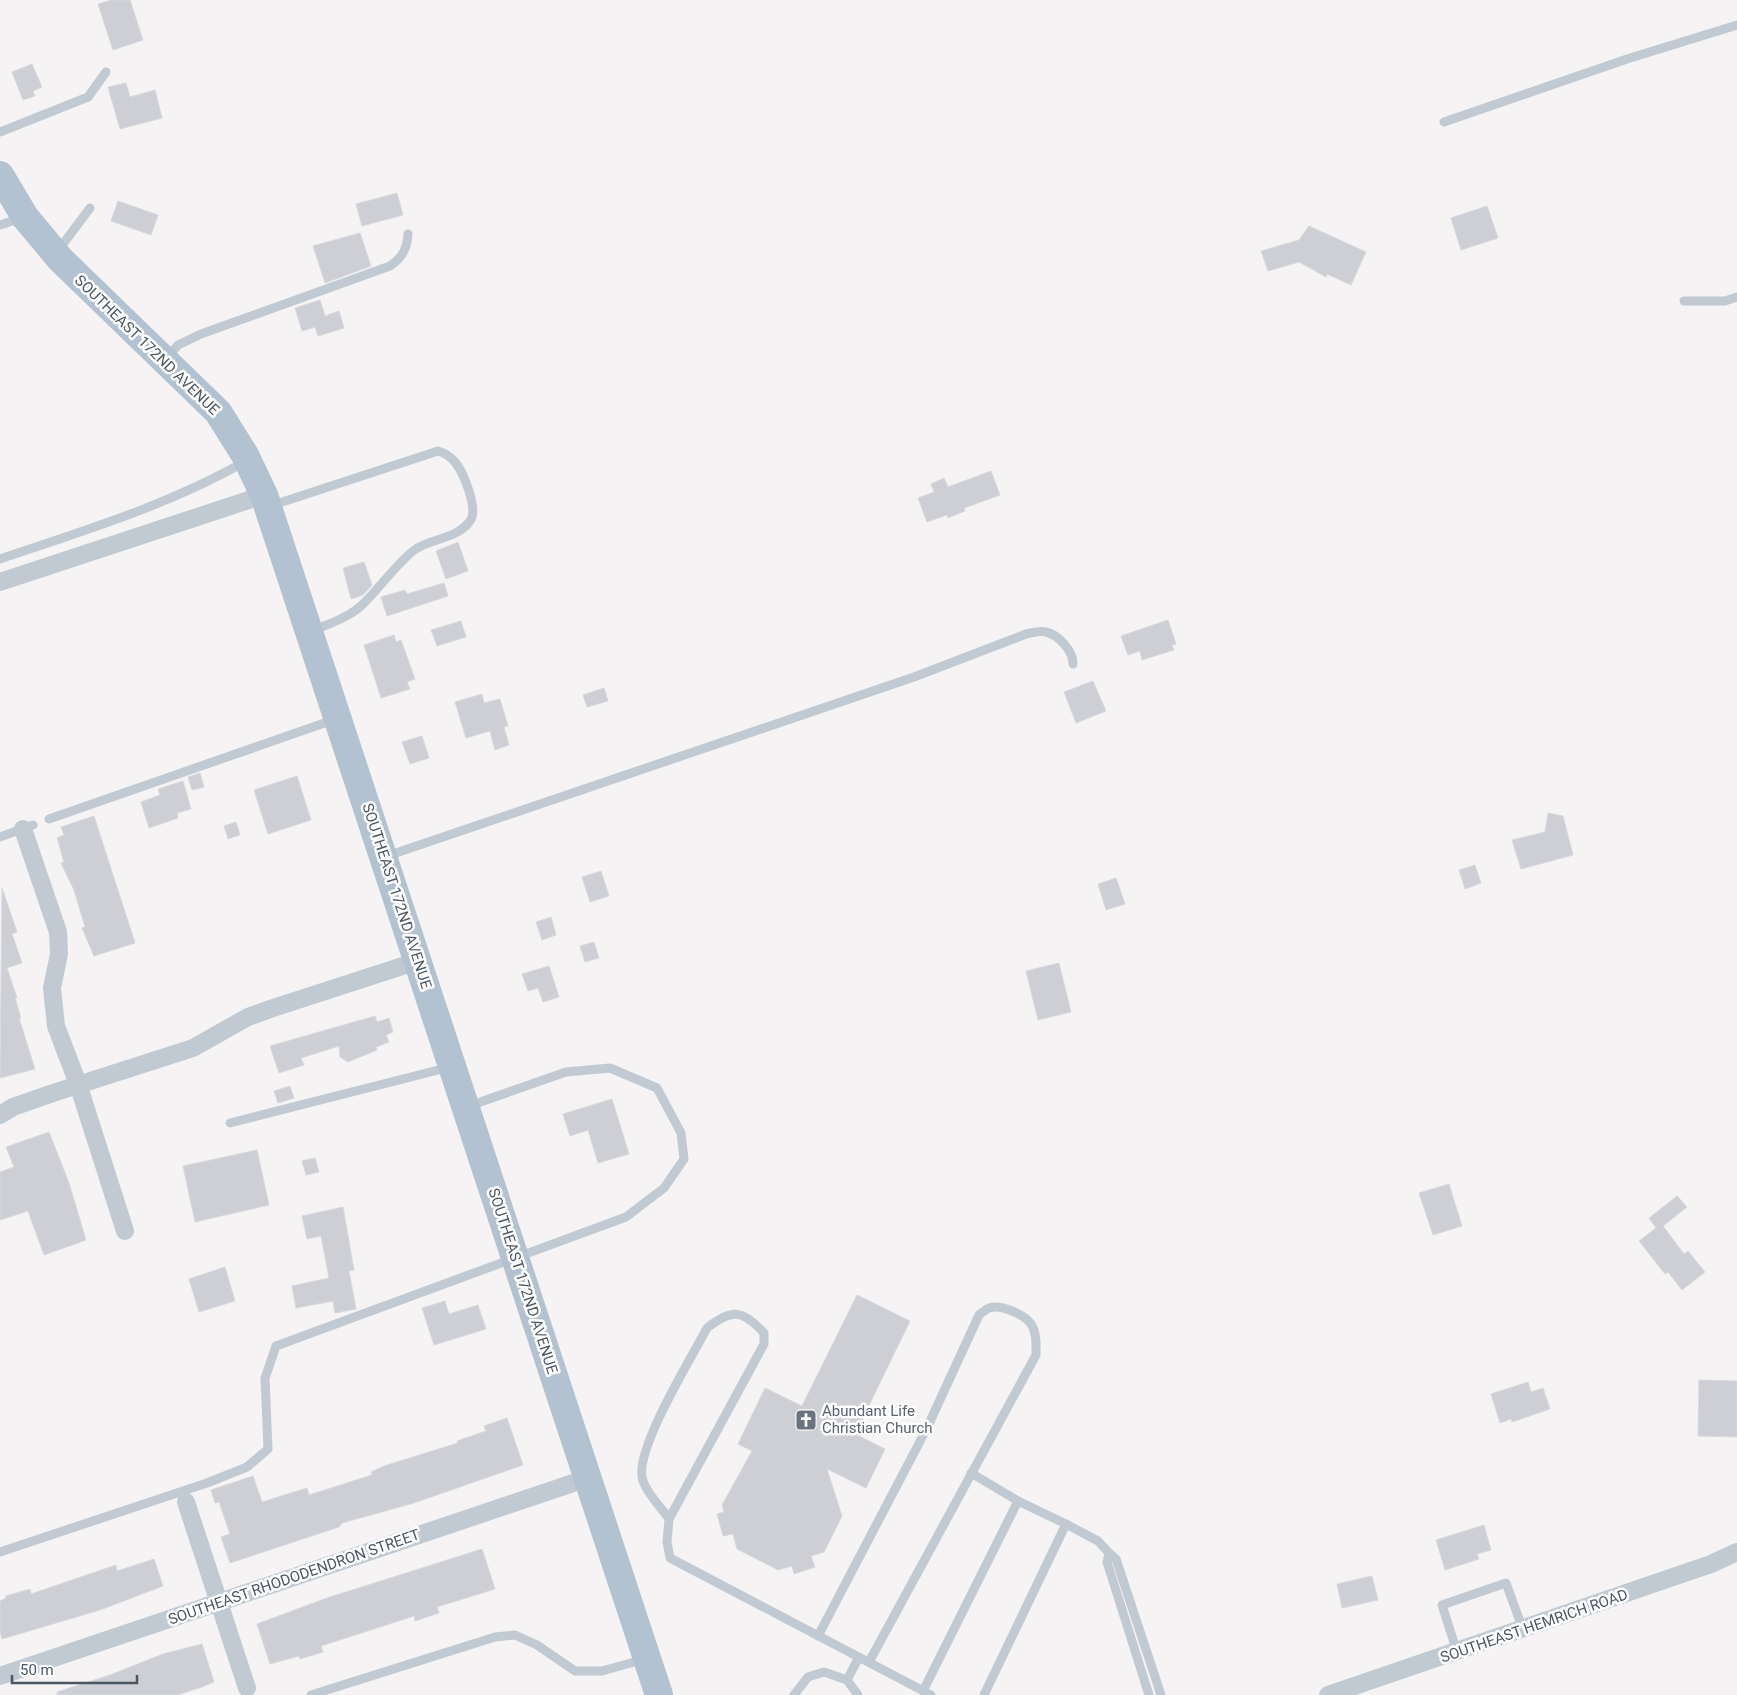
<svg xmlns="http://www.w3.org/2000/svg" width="1737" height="1695" font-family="Roboto,sans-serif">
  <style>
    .building { fill: #cdcfd5; stroke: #d7d9de }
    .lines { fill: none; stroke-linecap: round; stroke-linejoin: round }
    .lane { stroke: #c1cad2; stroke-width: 9 }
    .street { stroke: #c1cad2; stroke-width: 18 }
    .primary { stroke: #b3c2d1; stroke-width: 28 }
    .labels { text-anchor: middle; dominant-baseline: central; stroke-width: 5; stroke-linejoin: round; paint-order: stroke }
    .street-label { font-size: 15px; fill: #4a5661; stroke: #fff }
    .worship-label { font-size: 15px; fill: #5b616d; stroke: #fff; text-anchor: start }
  </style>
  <rect width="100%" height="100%" fill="#f5f3f3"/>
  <g class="building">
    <path d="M111 0H130L143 40 113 50 98 4Z"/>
    <path d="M32 64 42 87 33 91 35 96 23 100 12 72Z"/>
    <path d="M126 83 130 97 155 90 162 118 120 129 108 87Z"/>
    <path d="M397 193 403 215 362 226 356 204Z"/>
    <path d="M118 201 158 215 151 235 111 221Z"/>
    <path d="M1487 206 1498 238 1461 250 1451 218Z"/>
    <path d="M1309 226 1366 252 1351 285 1327 274 1326 277 1299 262 1268 271 1261 251 1299 240Z"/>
    <path d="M360 233 371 266 325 283 313 246Z"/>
    <path d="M320 300 325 316 339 311 344 328 318 336 315 327 302 331 295 308Z"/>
    <path d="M991 471 1000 495 964 508 965 511 948 518 947 515 927 522 918 498 934 492 931 484 944 478 948 487Z"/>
    <path d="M458 542 468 571 446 579 436 551Z"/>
    <path d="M364 562 372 585 363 595 351 599 343 568Z"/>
    <path d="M444 583 448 596 387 616 381 597 405 590 407 594Z"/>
    <path d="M1168 620 1176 644 1172 645 1174 650 1142 660 1140 651 1128 655 1121 636Z"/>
    <path d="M461 621 466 637 437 646 431 630Z"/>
    <path d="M394 635 396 642 401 640 415 679 407 682 410 689 381 698 364 645Z"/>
    <path d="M1093 681 1106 711 1076 723 1064 692Z"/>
    <path d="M604 688 608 701 587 707 583 695Z"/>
    <path d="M482 694 484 703 500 699 508 726 504 727 509 745 495 750 490 731 466 738 455 702Z"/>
    <path d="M422 736 429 758 410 764 402 742Z"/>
    <path d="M200 773 204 787 192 790 188 777Z"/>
    <path d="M297 776 311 820 268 834 254 790Z"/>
    <path d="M183 781 191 809 177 813 178 818 149 828 141 802 160 795 158 789Z"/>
    <path d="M1548 813 1563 816 1573 855 1521 869 1512 840 1545 832Z"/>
    <path d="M94 816 135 943 94 956 82 928 85 927 74 890 61 863 64 862 57 838 64 835 61 827Z"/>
    <path d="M236 822 240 835 228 839 224 826Z"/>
    <path d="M1475 865 1481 883 1465 889 1459 870Z"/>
    <path d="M601 871 609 896 590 902 582 877Z"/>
    <path d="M1116 878 1125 904 1106 910 1098 884Z"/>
    <path d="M2 888 17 932 12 934 22 963 7 968 17 998H15L21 1018H19L35 1069 0 1078Z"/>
    <path d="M551 917 556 935 542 940 536 922Z"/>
    <path d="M594 942 599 958 585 962 580 946Z"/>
    <path d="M1059 963 1071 1012 1038 1020 1026 971Z"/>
    <path d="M549 966 559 997 543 1002 538 988 528 991 522 974Z"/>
    <path d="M375 1016 377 1022 389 1018 393 1032 386 1035 389 1042 376 1047 377 1050 348 1062 340 1057 339 1046 301 1058 304 1065 279 1073 270 1046Z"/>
    <path d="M290 1086 294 1098 278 1103 274 1091Z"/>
    <path d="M612 1099 629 1154 598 1163 588 1130 570 1136 563 1114Z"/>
    <path d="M49 1132 69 1183 86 1240 44 1255 28 1211 0 1220V1172L14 1167 6 1147Z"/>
    <path d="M257 1150 269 1205 195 1222 183 1166Z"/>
    <path d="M315 1158 319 1172 306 1175 302 1161Z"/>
    <path d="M1449 1184 1462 1226 1433 1235 1419 1193Z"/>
    <path d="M1677 1196 1687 1207 1663 1226 1684 1254 1688 1251 1705 1272 1682 1290 1668 1272 1665 1274 1639 1241 1656 1228 1649 1218Z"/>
    <path d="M343 1207 354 1270 349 1271 356 1309 335 1313 333 1301 296 1308 292 1286 329 1278 321 1236 307 1239 302 1216Z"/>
    <path d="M225 1267 235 1301 199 1312 189 1279Z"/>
    <path d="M857 1295 910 1321 855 1434 885 1449 866 1488 827 1469 842 1516 824 1552 811 1556 815 1567 794 1574 792 1566 778 1570 737 1549 733 1534 723 1536 717 1514 724 1512 722 1505 752 1451 738 1444 765 1388 802 1406Z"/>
    <path d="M445 1301 449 1314 478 1305 486 1329 434 1345 422 1308Z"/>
    <path d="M1699 1380 1737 1381V1437L1698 1436Z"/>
    <path d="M1528 1382 1531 1392 1543 1388 1550 1409 1512 1422 1511 1419 1500 1423 1491 1394Z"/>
    <path d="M507 1418 523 1465 414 1503 342 1523 339 1527 230 1563 221 1537 230 1534 219 1502 215 1503 211 1490 253 1476 262 1502 307 1488 309 1495 372 1475 371 1472 384 1466 458 1443 457 1441 486 1431 484 1426Z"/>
    <path d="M1484 1525 1491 1550 1477 1554 1479 1559 1445 1570 1436 1540Z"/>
    <path d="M482 1549 495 1589 437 1607 439 1613 415 1621 414 1616 321 1646 323 1652 300 1659 299 1656 270 1664 257 1624 327 1598Z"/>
    <path d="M154 1559 163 1586 100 1610 2 1639 0 1632V1601L6 1598V1596L30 1589 31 1594 116 1565 117 1571Z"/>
    <path d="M1372 1576 1378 1600 1342 1608 1337 1584Z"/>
    <path d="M202 1644 214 1682 202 1687 177 1695H57V1692L110 1675 163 1654Z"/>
  </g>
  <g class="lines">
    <g class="lane">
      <path d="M1444 122 1627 59 1737 25"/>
      <path d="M0 132 88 97 106 72"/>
      <path d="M0 225 22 218"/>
      <path d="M57 252 90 208"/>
      <path d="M1684 301H1725L1737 297"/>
      <path d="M166 359 178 345 201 334 390 266C402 258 407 249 408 234"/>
      <path d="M270 506 438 451C445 453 449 455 454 461 463 470 479 510 470 521 457 539 433 538 416 549 401 558 378 590 363 604 350 617 329 624 312 631"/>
      <path d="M0 559C83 531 169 505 246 461"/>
      <path d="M49 819 336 719"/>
      <path d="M0 837 33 825"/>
      <path d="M387 856 914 677 1026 634C1032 633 1040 630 1046 632 1059 635 1073 651 1073 664"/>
      <path d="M230 1123 450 1067"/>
      <path d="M971 1473 1018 1501 1066 1524"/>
      <path d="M669 1519C661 1507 648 1495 643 1481 632 1453 692 1357 707 1328 732 1309 742 1309 764 1333V1344L669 1519 667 1542 670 1558 931 1695"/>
      <path d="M0 1552 207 1483 247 1467 268 1449 265 1378 276 1346 626 1217 664 1188 684 1159 681 1133 657 1088 610 1068 566 1072 469 1106"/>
      <path d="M818 1636 927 1428 979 1315C982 1313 986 1309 989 1308 1000 1304 1024 1314 1031 1324 1037 1333 1036 1345 1036 1355L869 1662"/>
      <path d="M1457 1652 1442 1605 1506 1583 1523 1630"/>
      <path d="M847 1680 859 1657"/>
      <path d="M923 1691 1018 1501"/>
      <path d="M311 1695 495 1637 515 1635 537 1645 575 1671H602L645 1659"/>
      <path d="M794 1695 808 1677 824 1672 847 1680 858 1695"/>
      <path d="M984 1695 1066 1524 1098 1541 1109 1553"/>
      <path d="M1149 1695 1107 1562 1109 1553 1116 1559 1161 1695"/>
    </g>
    <g class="street">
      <path d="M0 582 264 495"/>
      <path d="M23 829 58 932 59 954 52 988 56 1026 78 1084 125 1231"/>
      <path d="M0 1115 13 1107 53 1093 193 1048 248 1017 270 1009 418 961"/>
      <path d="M186 1502 247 1688"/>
      <path d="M0 1676 588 1478"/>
      <path d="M1328 1695 1711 1564 1737 1552"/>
    </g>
    <path class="primary" d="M0 175 25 217 60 259 218 412 245 455 264 495 659 1695"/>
  </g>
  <defs>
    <g id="church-square" transform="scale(1.125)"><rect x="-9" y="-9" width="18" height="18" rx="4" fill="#6b7280" stroke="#fff"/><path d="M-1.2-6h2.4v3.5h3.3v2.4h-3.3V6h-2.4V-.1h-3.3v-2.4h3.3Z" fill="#fff"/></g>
  </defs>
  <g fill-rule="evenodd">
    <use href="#church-square" x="806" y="1420"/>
  </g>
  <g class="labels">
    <g class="street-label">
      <text transform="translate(147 345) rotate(44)">SOUTHEAST 172ND AVENUE</text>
      <text transform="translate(397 896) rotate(72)">SOUTHEAST 172ND AVENUE</text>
      <text transform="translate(523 1281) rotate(72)">SOUTHEAST 172ND AVENUE</text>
      <text transform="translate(294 1577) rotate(-19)">SOUTHEAST RHODODENDRON STREET</text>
      <text transform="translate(1534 1626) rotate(-19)">SOUTHEAST HEMRICH ROAD</text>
    </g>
    <g class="worship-label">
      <text x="822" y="1411">Abundant Life<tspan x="822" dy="17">Christian Church</tspan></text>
    </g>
  </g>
  <path d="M12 1675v8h125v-8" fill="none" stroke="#4a5661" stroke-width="2.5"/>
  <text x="20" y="1675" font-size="15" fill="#4a5661" stroke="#ffffff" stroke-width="4" paint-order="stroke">50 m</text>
</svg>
